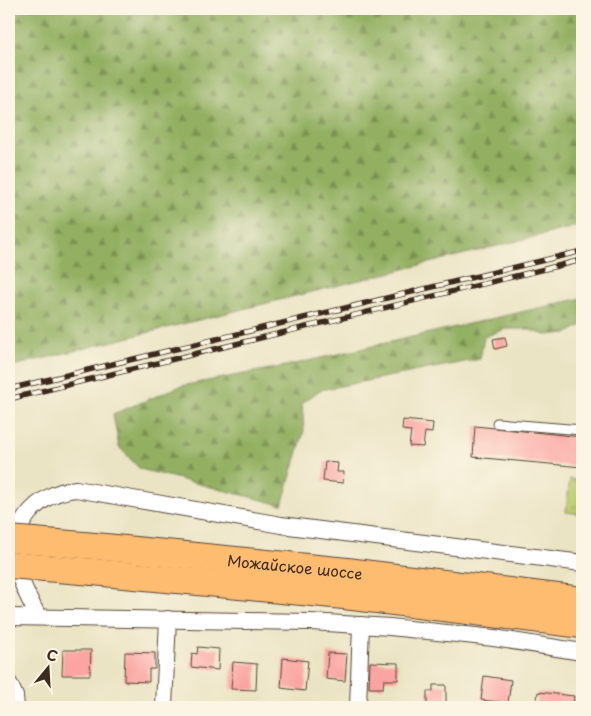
<svg xmlns="http://www.w3.org/2000/svg" width="591" height="716" font-family="'Playpen Sans',sans-serif">
  <style>
    .forest { fill: url(#forest-firs); stroke: #676d40 }
    .park { fill: url(#park-tufts); stroke: #7a7c47 }
    .building { fill: #fba4a1 }
    .lines { fill: none; stroke-linecap: round; stroke-linejoin: round }
    .service-casing { stroke: #554637; stroke-width: 11 }
    .minor-casing { stroke: #554637; stroke-width: 18 }
    .primary-casing { stroke: #554637; stroke-width: 28 }
    .service { stroke: #fff; stroke-width: 9 }
    .minor { stroke: #fff; stroke-width: 16 }
    .primary { stroke: #febc70; stroke-width: 26 }
    .rail-casing { stroke: #3b2a1e; stroke-width: 5.5 }
    .rail { stroke: #fcf5e5; stroke-width: 4; stroke-dasharray: 11; stroke-linecap: butt }
    .primary-bridge-casing { stroke: #554637; stroke-width: 28; stroke-linecap: butt }
    .primary-bridge { stroke: #febc70; stroke-width: 26 }
    .labels { text-anchor: middle; dominant-baseline: central; stroke-width: 4; stroke-linejoin: round; paint-order: stroke }
    .street-label { font-size: 15px; fill: #3b2a1e; stroke: #fcf5e5 }
  </style>
  <defs>
    <pattern id="forest-firs" width="22" height="20" patternUnits="userSpaceOnUse" patternTransform="scale(1.25)"><rect width="22" height="20" fill="#93b062"/><path d="M5 1l3.5 6h-7zM16 11l3.5 6h-7z" fill="#798f50"/></pattern>
    <pattern id="park-tufts" width="24" height="20" patternUnits="userSpaceOnUse" patternTransform="scale(1.25)"><rect width="24" height="20" fill="#bacd70"/><path d="M3 7l-1-3M5 7V3M7 7l1-3M15 17l-1-3M17 17v-4M19 17l1-3" fill="none" stroke="#a1b061"/></pattern>
  </defs>
  <rect width="100%" height="100%" fill="#fcf5e5"/>
  <filter id="ink" filterUnits="userSpaceOnUse"><feTurbulence type="fractalNoise" baseFrequency=".02" numOctaves="2"/><feDisplacementMap in="SourceGraphic" scale="10" xChannelSelector="R" yChannelSelector="G"/><feConvolveMatrix kernelMatrix="1 2 1 2 8 2 1 2 1" color-interpolation-filters="sRGB"/></filter>
  <filter id="wash" filterUnits="userSpaceOnUse"><feTurbulence type="fractalNoise" baseFrequency=".0096" numOctaves="4" result="noise"/><feDisplacementMap in="SourceGraphic" scale="20" xChannelSelector="R" yChannelSelector="G"/><feGaussianBlur stdDeviation="1.12" result="paint"/><feColorMatrix in="noise" values="0 0 0 0 0 0 0 0 0 0 0 0 0 0 0 0 0 1.4 0 .05"/><feComposite in="paint" operator="in"/></filter>
  <g filter="url(#wash)">
    <rect width="100%" height="100%" fill="#ebe4c4"/>
    <g class="forest">
      <path d="M9 9H582V225L9 367Z"/>
      <path d="M582 298V325L568 333 546 335 527 329H505L484 337 480 359 320 390 302 403 304 431 282 505 140 469 119 447 113 414 181 386 286 366Z"/>
    </g>
    <path class="park" d="M570 479 582 481V514L566 512Z"/>
    <g id="blocks">
      <g class="building">
        <path d="M505 337 507 346 495 349 493 339Z"/>
        <path d="M403 420 433 423 432 433 425 432 423 447 409 446 411 431 402 430Z"/>
        <path d="M475 426 582 437V467L473 457Z"/>
        <path d="M325 462 338 463 337 472H344L343 483 323 481Z"/>
        <path d="M198 647 219 649 218 670 191 667 192 653 197 654Z"/>
        <path d="M63 650H91L90 675H62Z"/>
        <path d="M125 652 155 653V669H149V682L124 681Z"/>
        <path d="M328 653 347 654 345 681 326 679Z"/>
        <path d="M283 658 308 661 305 691 281 688Z"/>
        <path d="M233 662 257 664 256 690 231 689Z"/>
        <path d="M370 662 398 663V680H384L383 688H369Z"/>
        <path d="M484 676 511 680 508 703 481 700Z"/>
        <path d="M433 685H446V707H427V691H433Z"/>
        <path d="M538 692 574 696 573 707H536Z"/>
      </g>
    </g>
  </g>
  <g filter="url(#ink)">
    <use href="#blocks" fill-opacity="0" stroke="#554637" stroke-width="1"/>
    <g class="lines">
      <g class="service-casing">
        <path id="service" d="M497 423 582 430"/>
      </g>
      <g class="minor-casing">
        <g id="minor">
          <path d="M38 616C30 601 21 584 17 567 7 526 37 493 76 489L281 525 582 563"/>
          <path d="M9 617 311 622 390 627 494 638 582 652"/>
          <path d="M9 683 15 696 16 707"/>
          <path d="M164 707 168 619"/>
          <path d="M358 707 361 625"/>
        </g>
      </g>
      <g class="primary-casing">
        <g id="primary">
          <path id="s1" d="M95 546 347 571 582 600"/>
          <path d="M93 572 344 596 582 625"/>
        </g>
      </g>
      <use href="#service" class="service"/>
      <use href="#minor" class="minor"/>
      <use href="#primary" class="primary"/>
      <g class="rail-casing">
        <g id="rail">
          <path d="M9 389 582 251"/>
          <path d="M9 399 582 260"/>
        </g>
      </g>
      <use href="#rail" class="rail"/>
      <g class="primary-bridge-casing">
        <g id="primary-bridge">
          <path d="M9 539 95 546"/>
          <path d="M9 565 93 572"/>
        </g>
      </g>
      <use href="#primary-bridge" class="primary-bridge"/>
    </g>
  </g>
  <g class="labels">
    <g class="street-label">
      <text stroke="none"><textPath href="#s1" startOffset="201">Можайское шоссе</textPath></text>
    </g>
  </g>
  <rect width="591" height="716" fill="none" stroke="#fcf5e5" stroke-width="30"/>
  <g transform="translate(48 668) rotate(18)" stroke="#fcf5e5" stroke-width="4" paint-order="stroke">
  <path d="M0-4L9 19L0 12L-9 19Z" fill="#3b2a1e"/>
  <text y="-8" font-size="14" font-weight="bold" text-anchor="middle" fill="#3b2a1e">С</text>
  </g>
</svg>
